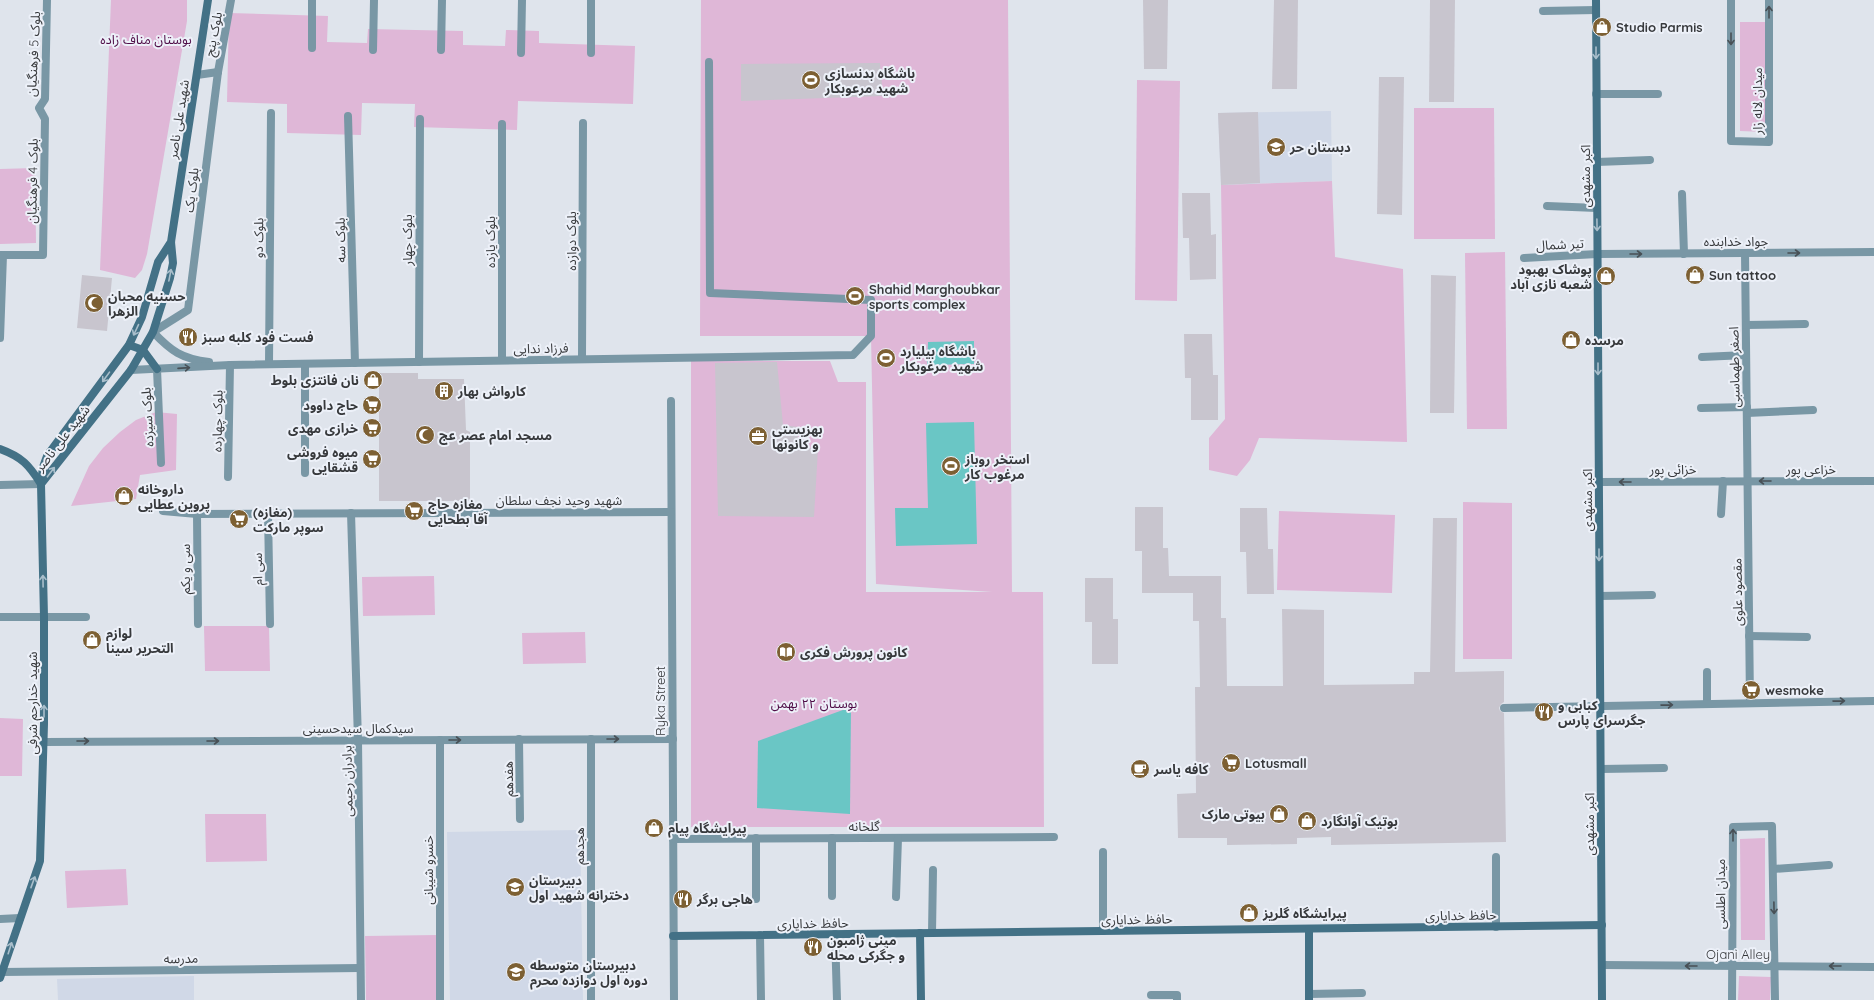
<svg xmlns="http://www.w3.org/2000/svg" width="1874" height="1000" font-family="Quicksand,'Noto Sans Arabic',sans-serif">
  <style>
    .built { fill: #d0d8e7 }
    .green { fill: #dfb7d7 }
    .water { fill: #6ac6c5 }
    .building { fill: #c8c5ce }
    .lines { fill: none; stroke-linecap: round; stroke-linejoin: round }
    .street { stroke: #7997a5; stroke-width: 8 }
    .secondary { stroke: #437186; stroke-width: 8 }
    .oneway { stroke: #485056 }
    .oneway2 { stroke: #a9becb }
    .labels { text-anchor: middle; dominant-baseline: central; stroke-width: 4; stroke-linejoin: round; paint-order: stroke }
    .poi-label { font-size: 13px; font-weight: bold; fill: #37393c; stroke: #edf1f9; text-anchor: start }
    .street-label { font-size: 13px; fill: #37393c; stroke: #edf1f9 }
    .park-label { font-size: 13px; fill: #4f0d47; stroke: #edf1f9 }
  </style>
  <rect width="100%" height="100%" fill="#dfe4ec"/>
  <g class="built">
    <path d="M1331 111 1332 181 1221 185 1218 113Z"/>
    <path d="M580 830 583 1000H450L447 832Z"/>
    <path d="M194 976V1000H58L57 979Z"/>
  </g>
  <g class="green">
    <path d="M111 0H187V21L147 254 142 270 135 278 100 270Z"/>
    <path d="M701 0H1008L1012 592H1043L1044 827H691V361H830L838 382H866V592H992L876 584 871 336H700Z"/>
    <path d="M229 13 328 16 327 42 367 43 368 29 463 31V45L505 46 506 30 539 31V43L635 46 633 104 518 101 517 130 414 127 415 104 362 103 361 135 287 133V104L227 102Z"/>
    <path d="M1740 22H1765V132L1740 131Z"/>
    <path d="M1137 80 1180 81 1177 301 1135 300Z"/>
    <path d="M1414 108H1494L1495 239H1414Z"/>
    <path d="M35 168 36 243 0 244V169Z"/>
    <path d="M1332 181 1335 257 1403 269 1407 442 1259 438 1250 460 1237 476 1209 470V438L1225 419 1221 185Z"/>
    <path d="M1505 252 1507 429H1467L1465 253Z"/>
    <path d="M156 412 177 414 176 470 140 475 136 499 71 506 89 466 103 448 120 432 136 420Z"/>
    <path d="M1463 502 1512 503V659H1463Z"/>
    <path d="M1279 511 1395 515 1392 593 1277 590Z"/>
    <path d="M434 576 435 615 363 616 362 577Z"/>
    <path d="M204 626H269L270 671H205Z"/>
    <path d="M585 632 586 663 523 664 522 633Z"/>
    <path d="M0 718 23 719 22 776H0Z"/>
    <path d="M266 814 267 861 206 862 205 814Z"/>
    <path d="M1765 838V940H1741L1740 839Z"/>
    <path d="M126 869 128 905 67 908 65 871Z"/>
    <path d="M437 935 436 1000H366L365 936Z"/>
    <path d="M1739 976 1771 977 1770 1000H1738Z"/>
  </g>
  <g class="water">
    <path d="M974 341V364L927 365 928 342Z"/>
    <path d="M974 422 977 544 896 546 895 508H928L926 423Z"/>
    <path d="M851 707 850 814 757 808 758 741Z"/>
  </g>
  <g class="building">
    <path d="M1143 0H1168L1167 69H1144Z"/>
    <path d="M1274 0H1298L1297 89H1272Z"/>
    <path d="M1430 0H1455L1454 102H1429Z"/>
    <path d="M880 63 883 96 741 101V64Z"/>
    <path d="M1379 77H1404L1402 215 1377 214Z"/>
    <path d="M1258 112 1260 183 1221 185 1218 113Z"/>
    <path d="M1182 193H1210L1211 235 1216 234V279L1190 280 1189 238H1183Z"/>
    <path d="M82 275 112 278 107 331 77 328Z"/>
    <path d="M1431 275 1456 276 1454 413H1430Z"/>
    <path d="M1184 334H1212L1213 375H1218V420H1191V378H1185Z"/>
    <path d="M777 362 783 425 798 427V446L818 449 814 517 718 516 715 363Z"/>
    <path d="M379 373H418V379H464L466 430 470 432V501H379Z"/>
    <path d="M1135 507H1163V548H1168L1169 576H1221V618H1226L1227 686H1283L1282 609 1324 610V685L1414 684V672H1430L1433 518H1457L1455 672 1504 671V702L1501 704 1499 708 1500 711 1504 713 1506 842 1331 845V837L1297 838V844L1227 845V838H1178L1177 794 1196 793 1195 687H1200L1199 621H1193V593H1142V551H1135Z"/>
    <path d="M1240 508H1267L1268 549H1273L1274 594H1247L1246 552H1240Z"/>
    <path d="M1085 578H1113V619H1118V664H1092V622H1085Z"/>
  </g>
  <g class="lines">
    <g class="street">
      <path d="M1731 0V141L1769 142V0"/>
      <path d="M1543 11 1596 10"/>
      <path d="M312 48V0"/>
      <path d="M373 50 374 0"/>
      <path d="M441 50 442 0"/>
      <path d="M521 53 522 0"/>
      <path d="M591 53V0"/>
      <path d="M197 75 218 72"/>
      <path d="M1596 94H1658"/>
      <path d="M348 116 355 363"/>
      <path d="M1597 162 1650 160"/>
      <path d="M1682 194 1684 254"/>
      <path d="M1547 206 1597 208"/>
      <path d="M1745 253 1750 703"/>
      <path d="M0 255H43L45 119 39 108 45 99 47 0"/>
      <path d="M1524 258 1597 254 1874 252"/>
      <path d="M1746 325 1805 324"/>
      <path d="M0 338 3 255"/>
      <path d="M1702 357 1746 355"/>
      <path d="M582 359 583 123"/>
      <path d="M502 360V124"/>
      <path d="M209 362C182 359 171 351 153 332L188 310 218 72 231 0"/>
      <path d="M419 362 420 119"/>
      <path d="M269 364 271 113"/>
      <path d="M305 364V473"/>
      <path d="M157 369 161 463"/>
      <path d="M131 370 230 365 853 355 871 336V300L710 293 709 62"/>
      <path d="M671 401 674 1000"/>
      <path d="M1701 408 1747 407"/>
      <path d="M1747 413 1813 410"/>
      <path d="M228 477 230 365"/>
      <path d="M1599 482 1874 481"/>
      <path d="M0 485 41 484"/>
      <path d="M163 511 197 514 671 512"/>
      <path d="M268 513 270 624"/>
      <path d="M351 513 358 740 361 1000"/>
      <path d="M197 514 198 624"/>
      <path d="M1721 514 1723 481"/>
      <path d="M1600 596 1652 595"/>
      <path d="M0 617H86"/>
      <path d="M1749 636 1807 637"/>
      <path d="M1707 704V672"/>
      <path d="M1504 708 1874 701"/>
      <path d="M519 739 520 819"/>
      <path d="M591 739V1000"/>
      <path d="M440 740V1000"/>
      <path d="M44 742 673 739"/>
      <path d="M1601 769 1664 768"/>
      <path d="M673 839 1054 837"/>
      <path d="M1496 857V927"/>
      <path d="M1773 869 1829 865"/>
      <path d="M832 896V838"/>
      <path d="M896 897 898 838"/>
      <path d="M756 899V838"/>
      <path d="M0 919 20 918"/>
      <path d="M1103 931V852"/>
      <path d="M932 933 933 870"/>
      <path d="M835 934 837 1000"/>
      <path d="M760 935 761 1000"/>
      <path d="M1602 965 1874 967"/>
      <path d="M2 972 360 968"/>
      <path d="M1309 994 1362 993"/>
      <path d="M1151 995H1177V1000"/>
      <path d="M1732 1000 1733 827 1772 826 1775 1000"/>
    </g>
    <g class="secondary">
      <path d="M1596 0 1602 1000"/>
      <path d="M171 242 158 262 142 317 129 345 47 456 43 467 41 484 131 370 153 332 170 278 173 263 171 242 208 0"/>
      <path d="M129 345 143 350 157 369"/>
      <path d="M0 449C22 457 29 465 41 484L44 617V724L40 861 0 978"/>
      <path d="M920 933 921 1000"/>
      <path d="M673 936 1602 925"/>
      <path d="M1309 1000V929"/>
    </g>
  </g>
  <defs><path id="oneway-shaft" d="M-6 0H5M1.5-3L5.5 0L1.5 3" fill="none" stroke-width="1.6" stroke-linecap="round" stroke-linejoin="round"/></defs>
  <g class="oneway">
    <use href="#oneway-shaft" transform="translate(1769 12) rotate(-90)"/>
    <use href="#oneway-shaft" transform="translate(1731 39) rotate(90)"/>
    <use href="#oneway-shaft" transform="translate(1794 253)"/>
    <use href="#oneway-shaft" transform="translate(1636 254)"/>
    <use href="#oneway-shaft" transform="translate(184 368) rotate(-4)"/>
    <use href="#oneway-shaft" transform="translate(1765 481) rotate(180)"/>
    <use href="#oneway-shaft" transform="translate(1625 482) rotate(180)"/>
    <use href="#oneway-shaft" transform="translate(1839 701) rotate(-1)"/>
    <use href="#oneway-shaft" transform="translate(1667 705) rotate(-1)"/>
    <use href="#oneway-shaft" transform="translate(613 739)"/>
    <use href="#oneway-shaft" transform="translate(455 740)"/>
    <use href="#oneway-shaft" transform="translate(83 741)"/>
    <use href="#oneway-shaft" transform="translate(213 741)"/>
    <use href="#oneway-shaft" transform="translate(1733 835) rotate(-90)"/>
    <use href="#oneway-shaft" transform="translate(1774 908) rotate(89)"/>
    <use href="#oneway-shaft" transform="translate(1691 966) rotate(-180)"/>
    <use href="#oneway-shaft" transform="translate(1835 966) rotate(-180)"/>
  </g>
  <g class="oneway2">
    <use href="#oneway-shaft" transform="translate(1596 53) rotate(90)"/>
    <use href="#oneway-shaft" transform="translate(1597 225) rotate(89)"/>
    <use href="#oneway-shaft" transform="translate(170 275) rotate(-79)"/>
    <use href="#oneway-shaft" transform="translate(136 330) rotate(115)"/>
    <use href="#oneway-shaft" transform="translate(1598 369) rotate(90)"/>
    <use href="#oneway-shaft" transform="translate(106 377) rotate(126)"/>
    <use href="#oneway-shaft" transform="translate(51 472) rotate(-53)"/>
    <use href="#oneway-shaft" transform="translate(1599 555) rotate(90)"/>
    <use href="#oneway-shaft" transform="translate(43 581) rotate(-91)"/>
    <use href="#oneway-shaft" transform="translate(44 711) rotate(-90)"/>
    <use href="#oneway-shaft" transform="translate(33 882) rotate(-70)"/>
    <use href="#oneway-shaft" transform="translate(10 948) rotate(-72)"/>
  </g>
  <defs>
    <g id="shop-disc" transform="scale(1)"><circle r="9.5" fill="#7d6033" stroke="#edf1f9"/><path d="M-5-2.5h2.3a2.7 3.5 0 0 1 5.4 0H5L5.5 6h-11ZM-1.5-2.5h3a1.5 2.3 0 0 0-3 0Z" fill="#fff"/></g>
    <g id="stadium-disc" transform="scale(1)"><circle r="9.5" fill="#7d6033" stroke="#edf1f9"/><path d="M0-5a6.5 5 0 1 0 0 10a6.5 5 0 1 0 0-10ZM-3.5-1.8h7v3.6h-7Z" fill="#fff"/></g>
    <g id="school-disc" transform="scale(1)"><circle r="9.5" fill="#7d6033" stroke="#edf1f9"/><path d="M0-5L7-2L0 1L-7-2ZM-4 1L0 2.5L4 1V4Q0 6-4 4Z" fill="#fff"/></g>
    <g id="mosque-disc" transform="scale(1)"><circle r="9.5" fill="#7d6033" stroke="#edf1f9"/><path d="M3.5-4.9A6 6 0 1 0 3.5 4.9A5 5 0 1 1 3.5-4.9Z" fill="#fff"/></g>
    <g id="restaurant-disc" transform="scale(1)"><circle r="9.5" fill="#7d6033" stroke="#edf1f9"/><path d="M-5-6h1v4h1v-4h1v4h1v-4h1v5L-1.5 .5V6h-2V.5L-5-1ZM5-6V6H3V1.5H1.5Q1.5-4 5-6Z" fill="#fff"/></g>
    <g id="building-disc" transform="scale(1)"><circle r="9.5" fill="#7d6033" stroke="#edf1f9"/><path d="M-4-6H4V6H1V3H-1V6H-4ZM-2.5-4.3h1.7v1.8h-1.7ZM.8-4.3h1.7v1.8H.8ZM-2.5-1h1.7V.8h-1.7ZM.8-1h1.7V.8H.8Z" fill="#fff"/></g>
    <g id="supermarket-disc" transform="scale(1)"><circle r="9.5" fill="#7d6033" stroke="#edf1f9"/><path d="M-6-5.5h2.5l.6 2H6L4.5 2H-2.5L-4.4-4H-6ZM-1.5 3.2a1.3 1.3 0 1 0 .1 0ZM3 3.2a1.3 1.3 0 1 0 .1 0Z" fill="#fff"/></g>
    <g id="office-disc" transform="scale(1)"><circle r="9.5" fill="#7d6033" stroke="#edf1f9"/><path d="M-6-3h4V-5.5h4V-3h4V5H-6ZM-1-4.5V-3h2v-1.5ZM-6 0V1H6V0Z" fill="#fff"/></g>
    <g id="library-disc" transform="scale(1)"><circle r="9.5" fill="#7d6033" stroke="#edf1f9"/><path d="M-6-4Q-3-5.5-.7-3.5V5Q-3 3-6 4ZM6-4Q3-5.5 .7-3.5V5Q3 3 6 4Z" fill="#fff"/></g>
    <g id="cafe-disc" transform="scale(1)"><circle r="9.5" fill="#7d6033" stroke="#edf1f9"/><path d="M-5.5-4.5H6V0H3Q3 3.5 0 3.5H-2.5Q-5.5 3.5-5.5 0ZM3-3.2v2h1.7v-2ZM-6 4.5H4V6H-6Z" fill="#fff"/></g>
  </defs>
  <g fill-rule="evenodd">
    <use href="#shop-disc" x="1602" y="27"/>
    <use href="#stadium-disc" x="811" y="80"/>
    <use href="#school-disc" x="1276" y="147"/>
    <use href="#shop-disc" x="1695" y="275"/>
    <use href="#shop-disc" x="1606" y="276"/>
    <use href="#stadium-disc" x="855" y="296"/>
    <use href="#mosque-disc" x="94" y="303"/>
    <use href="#restaurant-disc" x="188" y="337"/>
    <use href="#shop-disc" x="1571" y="340"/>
    <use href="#stadium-disc" x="886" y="358"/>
    <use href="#shop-disc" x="373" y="380"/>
    <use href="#building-disc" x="444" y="391"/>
    <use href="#supermarket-disc" x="372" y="405"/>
    <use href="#supermarket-disc" x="372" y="428"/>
    <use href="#mosque-disc" x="425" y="435"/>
    <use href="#office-disc" x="758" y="436"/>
    <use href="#supermarket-disc" x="372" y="459"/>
    <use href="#stadium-disc" x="951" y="466"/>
    <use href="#shop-disc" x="124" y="496"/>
    <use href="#supermarket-disc" x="414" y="511"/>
    <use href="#supermarket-disc" x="239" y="519"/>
    <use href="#shop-disc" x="92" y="640"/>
    <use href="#library-disc" x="786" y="652"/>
    <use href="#supermarket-disc" x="1751" y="690"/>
    <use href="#restaurant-disc" x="1544" y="712"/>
    <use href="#supermarket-disc" x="1231" y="763"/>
    <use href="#cafe-disc" x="1140" y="769"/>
    <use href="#shop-disc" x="1279" y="814"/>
    <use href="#shop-disc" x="1307" y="821"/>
    <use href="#shop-disc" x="654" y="828"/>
    <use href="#school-disc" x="515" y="887"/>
    <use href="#restaurant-disc" x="683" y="899"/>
    <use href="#shop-disc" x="1249" y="913"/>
    <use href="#restaurant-disc" x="813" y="947"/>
    <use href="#school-disc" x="516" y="972"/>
  </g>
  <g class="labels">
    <g class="poi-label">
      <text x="1616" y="27">Studio Parmis</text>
      <text x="825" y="73">باشگاه بدنسازی<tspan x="825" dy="15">شهید مرعوبکار</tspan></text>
      <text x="1290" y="147">دبستان حر</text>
      <text x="1592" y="269" text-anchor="end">پوشاک بهبود<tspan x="1592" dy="15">شعبه نازی آباد</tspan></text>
      <text x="1709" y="275">Sun tattoo</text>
      <text x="869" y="289">Shahid Marghoubkar<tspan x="869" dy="15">sports complex</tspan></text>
      <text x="108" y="296">حسنیه محبان<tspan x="108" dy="15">الزهرا</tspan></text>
      <text x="202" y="337">فست فود کلبه سبز</text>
      <text x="1585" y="340">مرسده</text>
      <text x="900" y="351">باشگاه بیلیارد<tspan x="900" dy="15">شهید مرغوبکار</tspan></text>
      <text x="359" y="380" text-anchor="end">نان فانتزی بلوط</text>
      <text x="458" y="391">کارواش بهار</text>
      <text x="358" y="405" text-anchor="end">حاج داوود</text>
      <text x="358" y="428" text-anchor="end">خرازی مهدی</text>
      <text x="772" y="429">بهزیستی<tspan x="772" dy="15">و کانونها</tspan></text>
      <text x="439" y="435">مسجد امام عصر عج</text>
      <text x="358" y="452" text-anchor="end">میوه فروشی<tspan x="358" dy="15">قشقایی</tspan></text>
      <text x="965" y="459">استخر روباز<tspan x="965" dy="15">مرغوب کار</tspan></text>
      <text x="138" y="489">داروخانه<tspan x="138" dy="15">پروین عطایی</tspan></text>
      <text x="428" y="504">مغازه حاج<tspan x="428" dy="15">آقا بطحایی</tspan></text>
      <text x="253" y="512">(مغازه)<tspan x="253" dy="15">سوپر مارکت</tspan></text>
      <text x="106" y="633">لوازم<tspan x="106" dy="15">التحریر سینا</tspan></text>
      <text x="800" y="652">کانون پرورش فکری</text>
      <text x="1765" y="690">wesmoke</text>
      <text x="1558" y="705">کبابی و<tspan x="1558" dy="15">جگرسرای پارس</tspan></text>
      <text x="1245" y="763">Lotusmall</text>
      <text x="1154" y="769">کافه یاسر</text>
      <text x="1265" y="814" text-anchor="end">بیوتی مارک</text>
      <text x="1321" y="821">بوتیک آوانگارد</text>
      <text x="668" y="828">پیرایشگاه پیام</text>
      <text x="529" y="880">دبيرستان<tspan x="529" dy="15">دخترانه شهید اول</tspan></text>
      <text x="697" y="899">هاجی برگر</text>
      <text x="1263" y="913">پیرایشگاه گلریز</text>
      <text x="827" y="940">مینی ژامبون<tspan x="827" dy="15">و جگرکی محله</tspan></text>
      <text x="530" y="965">دبیرستان متوسطه<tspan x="530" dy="15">دوره اول دوازده محرم</tspan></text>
    </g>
    <g class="street-label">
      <text transform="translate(213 34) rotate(-79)">بلوک پنج</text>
      <text transform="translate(33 54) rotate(-87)">بلوک 5 فرهنگیان</text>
      <text transform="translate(1757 101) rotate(-90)">میدان لاله زار</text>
      <text transform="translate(178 119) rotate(-81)">شهید علی ناصر</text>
      <text transform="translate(1585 176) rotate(-90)">اکبر مشهدی</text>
      <text transform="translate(32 181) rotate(-89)">بلوک 4 فرهنگیان</text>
      <text transform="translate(191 190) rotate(-83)">بلوک یک</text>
      <text transform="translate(258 238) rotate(-89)">بلوک دو</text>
      <text transform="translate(340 240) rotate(-91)">بلوک سه</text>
      <text transform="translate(407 240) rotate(-90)">بلوک چهار</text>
      <text transform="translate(571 241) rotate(-90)">بلوک دوازده</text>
      <text x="1736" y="241">جواد خدابنده</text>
      <text transform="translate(490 242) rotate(-90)">بلوک یازده</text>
      <text transform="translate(1560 244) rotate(-3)">تیر شمال</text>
      <text transform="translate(541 348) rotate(-1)">فرزاد ندایی</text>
      <text transform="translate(1734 367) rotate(-91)">اصغر طهماسبی</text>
      <text transform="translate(147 417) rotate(-93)">بلوک سیزده</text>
      <text transform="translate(217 421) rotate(-89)">بلوک چهارده</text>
      <text transform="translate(62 438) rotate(-52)">شهید علی ناصر</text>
      <text x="1673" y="469">خزائی پور</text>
      <text x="1811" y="469">خزاعی پور</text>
      <text x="559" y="500">شهید وحید نجف سلطان</text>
      <text transform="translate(1587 500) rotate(-90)">اکبر مشهدی</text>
      <text transform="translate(185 569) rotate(-90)">سی و یکم</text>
      <text transform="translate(257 569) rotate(-91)">سی ام</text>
      <text transform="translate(1737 592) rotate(-91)">مقصود علوی</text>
      <text transform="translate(660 701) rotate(-90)">Ryka Street</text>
      <text transform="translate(32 703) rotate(-90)">شهید خدارحم شرفی</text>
      <text x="358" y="728">سیدکمال سیدحسینی</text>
      <text transform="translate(508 779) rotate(-91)">هفدهم</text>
      <text transform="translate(347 781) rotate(-91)">برادران رحیمی</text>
      <text transform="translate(1589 824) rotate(-90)">اکبر مشهدی</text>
      <text x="864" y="826">گلخانه</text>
      <text transform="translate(579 846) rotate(-90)">هجدهم</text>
      <text transform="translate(428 870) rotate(-90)">خسرو شیبانی</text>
      <text transform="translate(1720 894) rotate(-90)">میدان اطلسی</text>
      <text transform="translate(1461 915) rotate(-1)">حافظ خدایاری</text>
      <text transform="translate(1137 919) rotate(-1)">حافظ خدایاری</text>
      <text transform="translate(813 923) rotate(-1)">حافظ خدایاری</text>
      <text x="1738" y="954">Ojani Alley</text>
      <text transform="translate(181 958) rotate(-1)">مدرسه</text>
    </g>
    <g class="park-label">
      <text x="146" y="39">بوستان مناف زاده</text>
      <text x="814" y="703">بوستان ۲۲ بهمن</text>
    </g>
  </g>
</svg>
